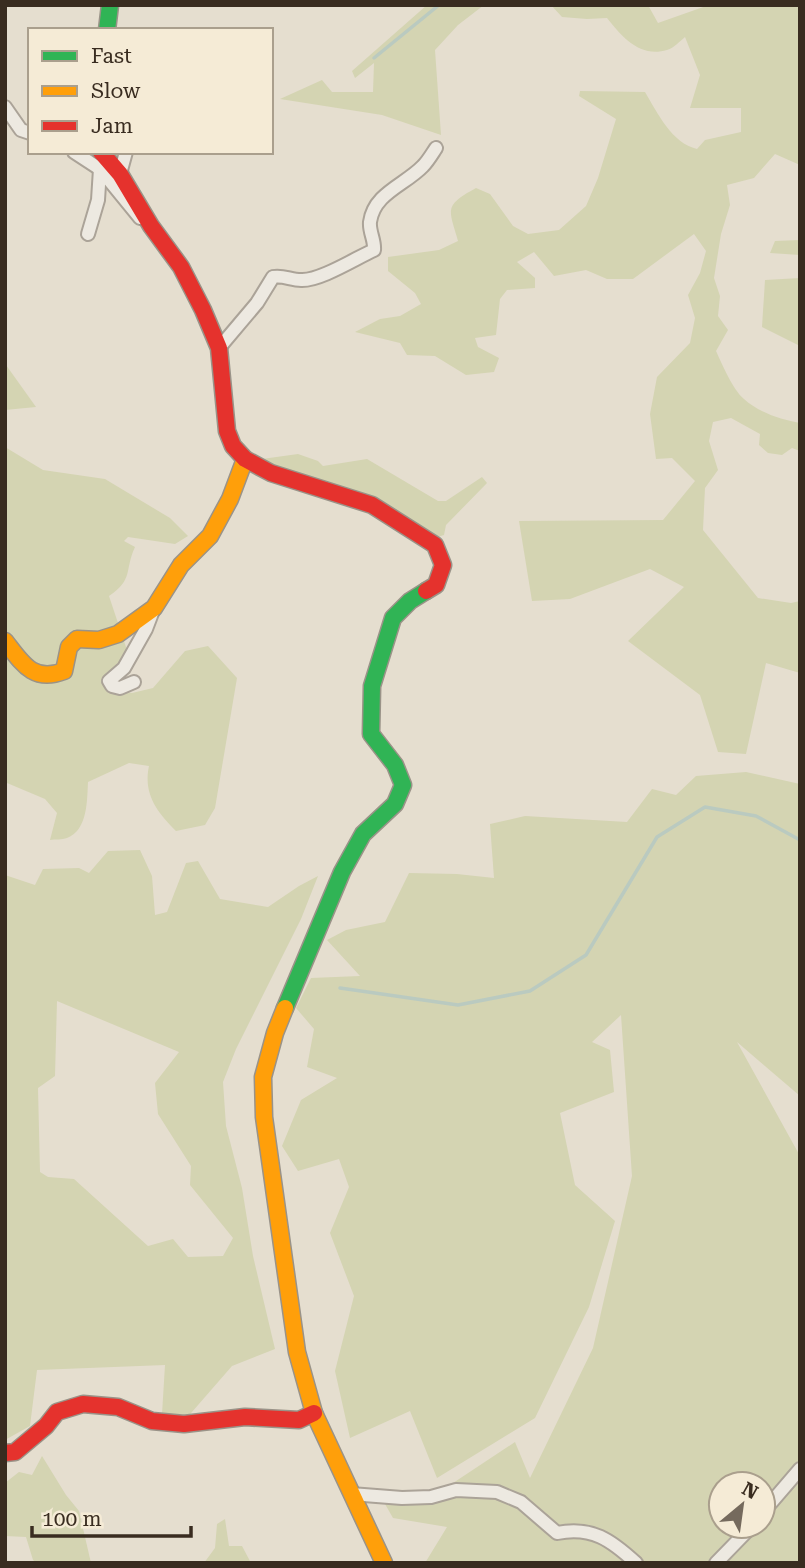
<svg xmlns="http://www.w3.org/2000/svg" width="805" height="1568" font-family="'Roboto Serif',serif">
  <style>
    .green { fill: #d4d4b2; fill-rule: evenodd }
    .lines { fill: none; stroke-linecap: round; stroke-linejoin: round }
    .stream { stroke: #bacac0; stroke-width: 3.5 }
    .street-casing { stroke: #aba398; stroke-width: 16 }
    .fast-casing { stroke: #9a9388; stroke-width: 19 }
    .slow-casing { stroke: #9a9388; stroke-width: 19 }
    .jam-casing { stroke: #9a9388; stroke-width: 19 }
    .street { stroke: #ede9e1; stroke-width: 12 }
    .fast { stroke: #30b455; stroke-width: 16 }
    .slow { stroke: #ff9f0a; stroke-width: 16 }
    .jam { stroke: #e5322d; stroke-width: 16 }
  </style>
  <rect width="100%" height="100%" fill="#e5decf"/>
  <g class="green">
    <path d="M427 5H484L458 25 435 50 441 135 382 115 280 99 322 80 332 92H373L374 63 355 78 352 71Z"/>
    <path d="M551 5H648L658 23 709 5H800V165L775 154 754 178 727 185 730 205 721 234 714 278 720 296 718 316 728 330 716 351C722 364 733 390 744 399 758 412 781 420 800 423V451L792 448 782 455 768 453 759 445 760 434 731 418 713 422 709 441 718 470 705 488 703 530 758 598 791 603 800 601V673L766 663 746 754 718 752 700 695 628 641 684 587 650 569 570 599 532 601 519 521 663 520 695 481 672 458 656 459 650 414 657 377 690 343 695 318 688 295 700 273 706 251 694 234 633 279H607L586 270 554 276 534 252 517 262 535 278V288L507 290 500 299 496 335 475 338 478 347 499 358 494 372 466 375 435 356 407 355 400 343 355 332 380 319 400 316 421 304 415 293 388 271V257L439 250 458 241C449 209 443 206 476 188L490 194 513 226 528 234 559 230 586 206 598 178 616 119 579 96 580 91 645 92C658 114 672 143 697 149L705 140 741 132V108H690L700 75 685 37C680 41 674 48 667 50 640 58 622 37 607 18L587 19 562 17Z"/>
    <path d="M800 240V255L770 253 775 241Z"/>
    <path d="M800 278V346L762 327 765 280Z"/>
    <path d="M5 364 6 365 36 407 5 410Z"/>
    <path d="M5 447 43 470 105 479 170 518 188 536 175 544 128 537 124 541 135 547C124 571 134 579 109 596L127 650 108 689 132 693 153 688 185 651 208 646 237 678 215 808 205 825 176 831C157 812 143 794 149 766L129 763 88 782C87 800 88 830 67 838 62 840 55 839 50 840L57 813 45 799 7 783 5 776Z"/>
    <path d="M298 454 318 461 323 466 367 459 438 501H446L482 477 487 483 446 525 444 535 434 538 274 468 262 459Z"/>
    <path d="M746 772 800 784V1096L737 1042 800 1156V1563H425L447 1527 393 1518 385 1504 441 1491 515 1442 530 1478 593 1348 632 1176 621 1015 592 1042 610 1050 614 1092 560 1113 575 1185 615 1221 589 1307 535 1418 437 1478 410 1411 350 1438 335 1371 354 1296 330 1233 349 1187 339 1159 298 1171 282 1146 301 1100 337 1078 307 1067 314 1029 296 1008 311 978 360 976 327 940 346 930 385 922 409 873 457 874 494 878 490 824 525 816 627 822 652 789 676 795 696 776ZM721 1484H763V1526H721Z"/>
    <path d="M140 850 152 876 155 915 167 912 186 863 198 861 220 899 268 907 299 886 318 876 301 919 236 1049 223 1082 226 1126 242 1188 253 1256 275 1349 232 1366 185 1420 162 1414 165 1365 37 1370 30 1426 5 1440V875L35 885 43 869 79 868 89 873 108 851ZM57 1001 179 1052 155 1083 158 1114 191 1166 190 1185 233 1238 223 1256 188 1257 173 1239 148 1246 74 1179 48 1177 40 1172 38 1088 55 1076Z"/>
    <path d="M42 1456 66 1495 79 1511 91 1563H37L33 1560 26 1537 5 1536V1483L19 1472 32 1475Z"/>
    <path d="M225 1519 229 1546H242L251 1563H204L215 1548 217 1524Z"/>
  </g>
  <g class="lines">
    <g class="stream">
      <path d="M374 58 439 5"/>
      <path d="M340 988 458 1005 530 991 586 955 657 837 705 807 756 816 800 840"/>
    </g>
    <g class="street-casing">
      <g id="street">
        <path d="M5 107 21 130 30 133"/>
        <path d="M74 152 100 169 140 218"/>
        <path d="M120 174 126 152"/>
        <path d="M88 234 98 200 100 169"/>
        <path d="M219 348 257 303 273 277C283 275 291 280 301 280 320 281 356 258 374 250 375 240 369 232 370 222 374 193 405 185 423 166 428 161 432 154 436 148"/>
        <path d="M134 682 120 688 112 686 109 681 124 668 146 629 154 608"/>
        <path d="M351 1494 402 1498 431 1497 456 1490 497 1492 521 1502 557 1533C592 1526 611 1540 636 1563"/>
        <path d="M763 1512 800 1469"/>
        <path d="M716 1563 752 1526"/>
      </g>
    </g>
    <g class="fast-casing">
      <g id="fast">
        <path d="M107 30 110 5"/>
        <path d="M285 1008 342 872 363 834 395 804 403 785 395 765 371 734 372 686 393 618 410 601 426 591"/>
      </g>
    </g>
    <g class="slow-casing">
      <g id="slow">
        <path d="M5 641C22 663 33 683 64 671L69 647 77 639 99 640 118 634 154 608 181 565 210 536 230 499 245 459"/>
        <path d="M285 1008 275 1033 263 1077 264 1117 297 1352 314 1413 384 1563"/>
      </g>
    </g>
    <g class="jam-casing">
      <g id="jam">
        <path d="M101 152 120 174 151 226 181 267 203 310 219 348 227 431 233 446 245 459 271 473 372 505 435 545 443 565 436 585 426 591"/>
        <path d="M5 1453 15 1452 46 1426 57 1412 83 1404 118 1407 152 1421 184 1424 245 1417 299 1420 314 1413"/>
      </g>
    </g>
    <use href="#street" class="street"/>
    <use href="#fast" class="fast"/>
    <use href="#slow" class="slow"/>
    <use href="#jam" class="jam"/>
  </g>
  <rect width="805" height="1568" fill="none" stroke="#392c20" stroke-width="14"/>
  <rect x="28" y="28" width="245" height="126" fill="#f5ebd6" stroke="#aa9f8d" stroke-width="2"/>
  <rect x="42" y="51" width="35" height="10" fill="#30b455" stroke="#aa9f8d" stroke-width="2"/>
  <text x="91" y="63" font-size="21" fill="#392c20">Fast</text>
  <rect x="42" y="86" width="35" height="10" fill="#ff9f0a" stroke="#aa9f8d" stroke-width="2"/>
  <text x="91" y="98" font-size="21" fill="#392c20">Slow</text>
  <rect x="42" y="121" width="35" height="10" fill="#e5322d" stroke="#aa9f8d" stroke-width="2"/>
  <text x="91" y="133" font-size="21" fill="#392c20">Jam</text>
  <g transform="translate(742 1505) rotate(29)"><circle r="33" fill="#f5ebd6" stroke="#aa9f8d" stroke-width="2"/>
  <path d="M0-5L12 26L0 18L-12 26Z" fill="#756a5d"/>
  <text y="-10" font-size="19" font-weight="bold" text-anchor="middle" fill="#392c20">N</text>
  </g>
  <path d="M32 1526v10h159v-10" fill="none" stroke="#392c20" stroke-width="3.5"/>
  <text x="42" y="1526" font-size="21" fill="#392c20" stroke="#f5ebd6" stroke-width="5" paint-order="stroke">100 m</text>
</svg>
